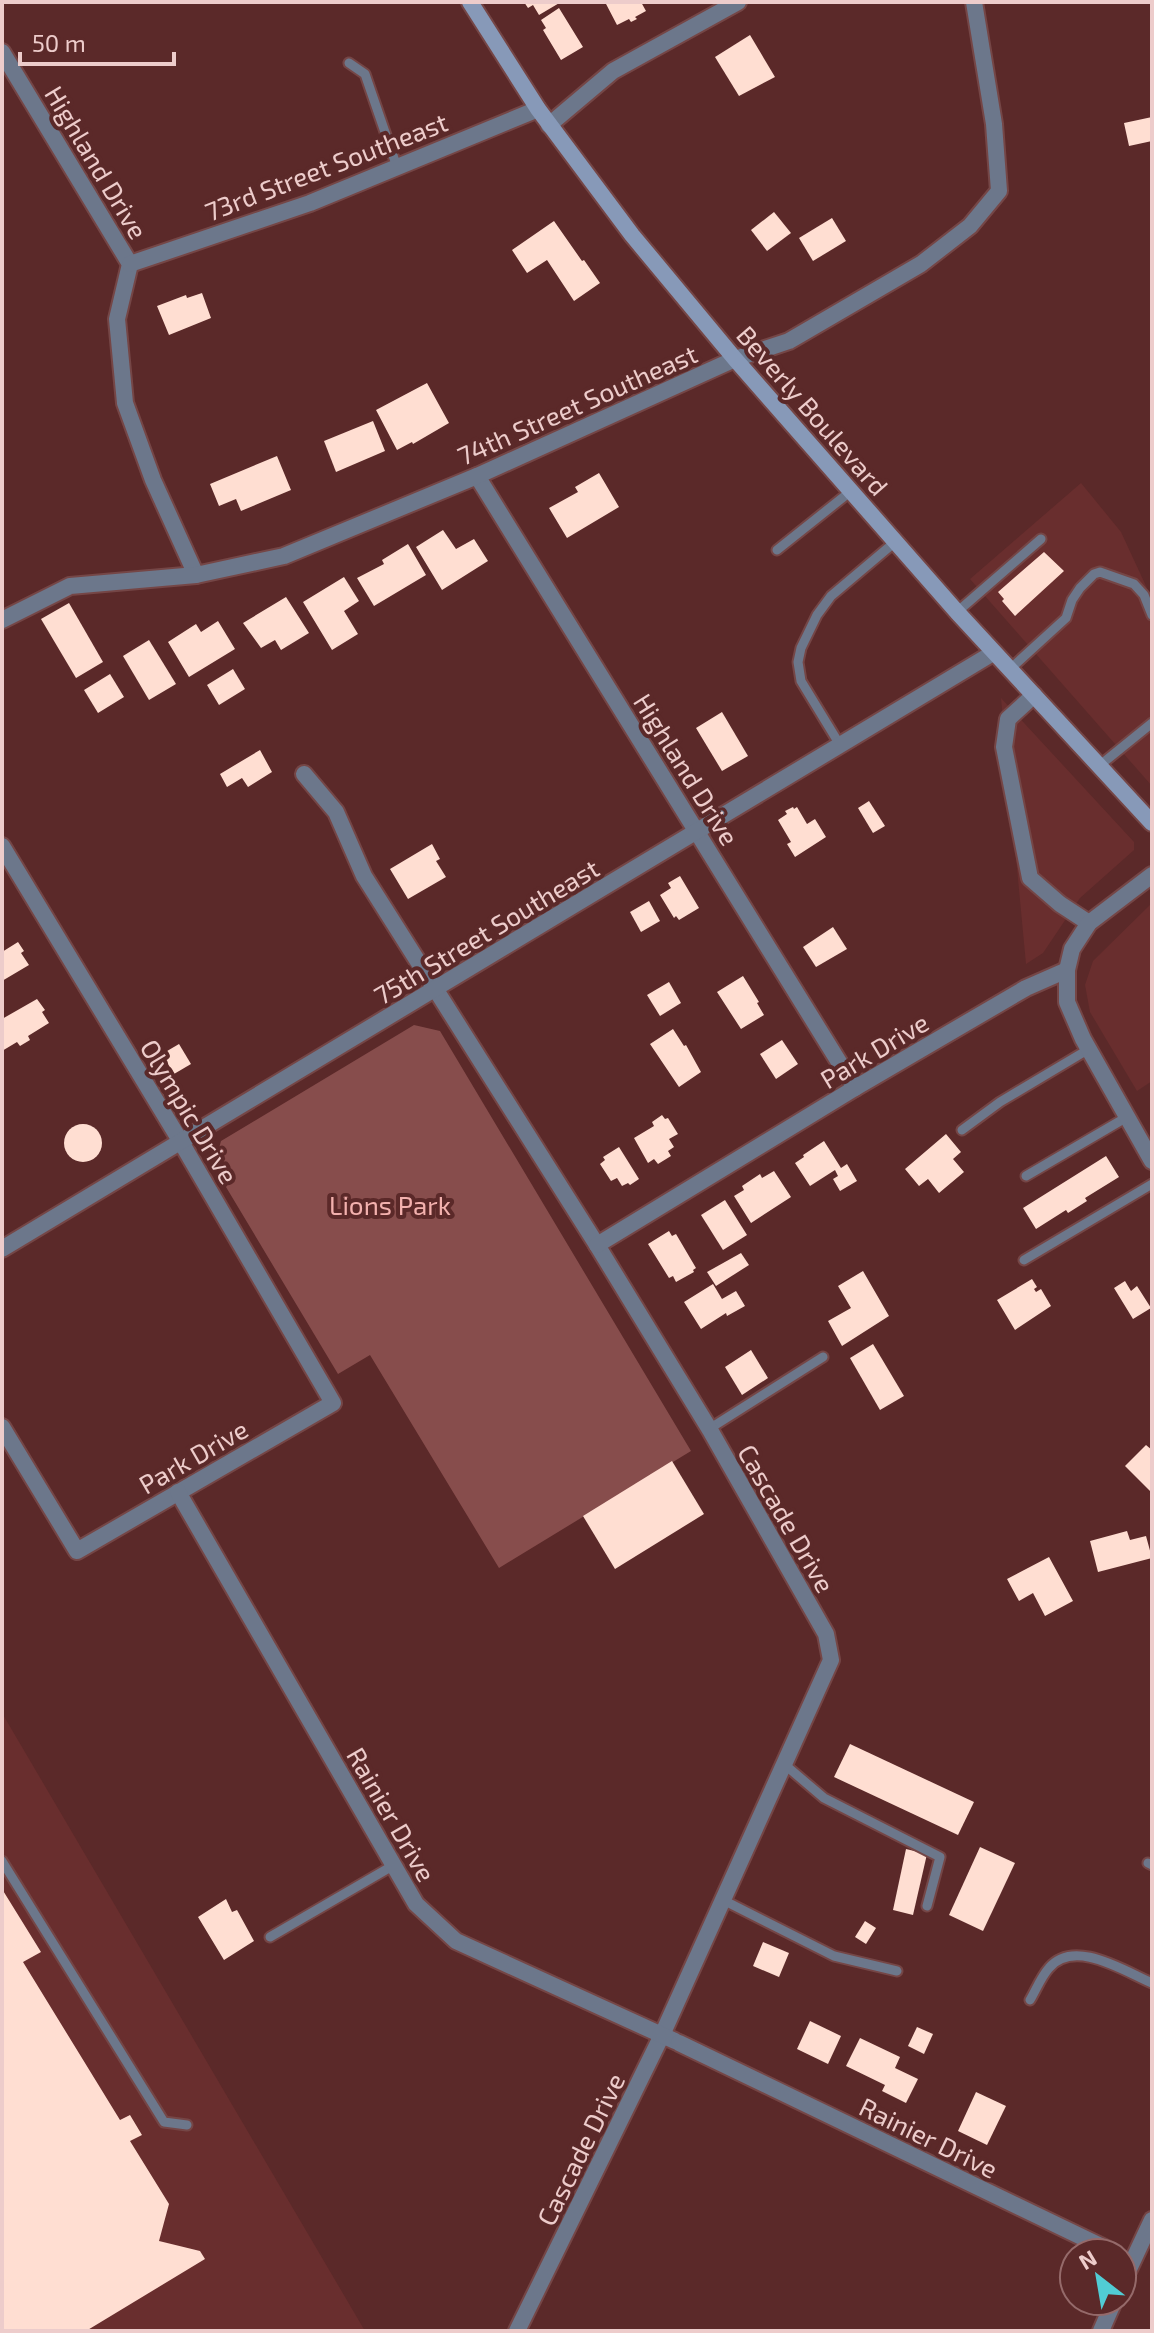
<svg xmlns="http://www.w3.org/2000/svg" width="1154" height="2333" font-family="'Exo 2',sans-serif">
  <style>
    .built { fill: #692e2e }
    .green { fill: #874d4c }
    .building { fill: #ffded2 }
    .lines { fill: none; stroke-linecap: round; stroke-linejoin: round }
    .service-casing { stroke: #754646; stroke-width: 13 }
    .minor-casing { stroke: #754646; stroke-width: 20 }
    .tertiary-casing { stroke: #754646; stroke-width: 20 }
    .secondary-casing { stroke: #754646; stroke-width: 20 }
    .service { stroke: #6c778b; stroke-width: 9 }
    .minor { stroke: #6c778b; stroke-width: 16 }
    .tertiary { stroke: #6c778b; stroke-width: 16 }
    .secondary { stroke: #8799b8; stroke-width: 16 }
    .labels { text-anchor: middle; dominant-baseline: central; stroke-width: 8; stroke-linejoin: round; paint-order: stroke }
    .street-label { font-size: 26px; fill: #edcccb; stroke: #5b2929 }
    .park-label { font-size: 26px; fill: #f3b1ae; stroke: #5b2929 }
  </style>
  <rect width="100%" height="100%" fill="#5b2929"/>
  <g class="built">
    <path d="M1081 483 1121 532 1152 599V786L970 579Z"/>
    <path d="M1001 698 1134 842V850L1080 898 1043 953 1026 964Z"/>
    <path d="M1152 903V1081L1137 1091 1090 1012 1085 985 1093 961Z"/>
    <path d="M2 1713 365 2331H2Z"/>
  </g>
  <path class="green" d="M414 1025 440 1031 691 1451 499 1568 370 1355 338 1374 214 1167 221 1141Z"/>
  <g class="building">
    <path d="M524 2H561L539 15 533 5 528 8Z"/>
    <path d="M605 2H641L646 11 635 17 637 19 631 22 629 19 617 25Z"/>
    <path d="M559 8 583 47 561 60 543 30 546 28 541 20Z"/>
    <path d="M750 35 775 77 739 96 715 57Z"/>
    <path d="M1152 117V141L1129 146 1124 123Z"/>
    <path d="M774 212 791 233 767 251 751 230Z"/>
    <path d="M832 218 846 241 813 261 799 238Z"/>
    <path d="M554 221 582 261 584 260 600 283 574 301 547 260 527 273 512 250Z"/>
    <path d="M202 293 211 318 169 335 157 306 186 295 187 298Z"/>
    <path d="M427 383 449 423 413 444 412 442 397 450 376 410Z"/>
    <path d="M373 421 385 451 336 472 324 441Z"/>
    <path d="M277 456 291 490 241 511 236 499 219 506 210 484Z"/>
    <path d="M599 473 619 507 567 538 549 508 578 492 575 487Z"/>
    <path d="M443 530 456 549 474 539 488 561 442 590 416 547Z"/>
    <path d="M408 544 426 575 374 606 357 578 384 564 382 560Z"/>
    <path d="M1044 552 1064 571 1015 616 1002 601 1004 599 998 592Z"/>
    <path d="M344 577 359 601 344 611 358 634 332 650 303 602Z"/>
    <path d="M286 597 309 633 281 650 275 640 261 648 243 623Z"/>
    <path d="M69 603 103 662 76 678 41 619Z"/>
    <path d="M218 621 235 649 189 677 168 642 196 624 201 632Z"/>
    <path d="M149 640 176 684 149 700 123 656Z"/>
    <path d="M233 669 245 689 219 705 207 685Z"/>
    <path d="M110 674 124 697 98 713 84 690Z"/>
    <path d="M722 712 748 756 722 771 696 728Z"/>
    <path d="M260 750 272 772 248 787 242 778 227 787 220 774Z"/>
    <path d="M869 801 885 826 873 833 858 808Z"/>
    <path d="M793 807 794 809 797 807 807 824 815 819 826 837 795 857 787 844 791 842 778 820 787 814 785 811Z"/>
    <path d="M432 844 440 859 436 861 446 877 408 899 390 869Z"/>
    <path d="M680 876 699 908 679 920 676 916 674 918 660 895 671 888 668 883Z"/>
    <path d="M649 901 660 921 641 932 630 912Z"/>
    <path d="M833 927 847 949 816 967 803 947Z"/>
    <path d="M18 942 24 951 21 953 29 965 2 981V952Z"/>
    <path d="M743 976 759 1002 757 1003 764 1015 741 1029 717 992Z"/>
    <path d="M669 982 681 1003 660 1016 647 995Z"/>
    <path d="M37 999 45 1010 42 1012 49 1023 28 1036 30 1040 20 1046 17 1042 2 1051V1019Z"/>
    <path d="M673 1029 684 1046 686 1045 701 1072 679 1087 650 1044Z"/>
    <path d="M782 1040 798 1064 776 1079 760 1054Z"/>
    <path d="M179 1044 191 1064 174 1074 162 1054Z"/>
    <path d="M662 1115 665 1119 668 1118 678 1134 669 1139 674 1147 668 1151 671 1156 658 1164 654 1159 648 1163 634 1138 654 1126 652 1122Z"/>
    <circle cx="83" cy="1143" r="19"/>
    <path d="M946 1134 961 1152 953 1159 964 1172 939 1193 928 1179 919 1186 905 1169Z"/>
    <path d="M824 1141 841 1168 847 1164 857 1181 840 1191 833 1179 838 1176 835 1170 810 1186 795 1163 804 1157 803 1155Z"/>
    <path d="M619 1147 639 1179 630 1185 628 1183 622 1186 617 1178 611 1181 600 1164 605 1160 603 1157Z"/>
    <path d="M1106 1156 1119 1177 1085 1198 1087 1201 1068 1213 1066 1210 1036 1229 1023 1208Z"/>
    <path d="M774 1171 791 1197 751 1223 734 1196 744 1190 742 1186 760 1174 762 1178Z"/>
    <path d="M725 1200 747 1235 723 1250 701 1215Z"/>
    <path d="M669 1231 672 1236 676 1234 696 1268 693 1270 694 1272 676 1282 673 1276 669 1278 648 1244Z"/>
    <path d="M741 1253 749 1265 716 1286 707 1272Z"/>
    <path d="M863 1271 889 1316 842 1346 828 1321 851 1308 838 1286Z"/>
    <path d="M1032 1279 1037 1287 1034 1289 1036 1292 1041 1289 1051 1306 1015 1330 997 1300Z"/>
    <path d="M1125 1281 1131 1291 1137 1286 1151 1308 1133 1319 1114 1288Z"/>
    <path d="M713 1284 722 1299 736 1291 745 1306 727 1316 726 1313 701 1329 684 1302Z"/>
    <path d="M873 1344 904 1396 880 1410 850 1358Z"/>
    <path d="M751 1350 768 1378 742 1395 725 1367Z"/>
    <path d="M1146 1445 1152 1450V1493L1125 1466Z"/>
    <path d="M672 1461 704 1514 615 1569 583 1516Z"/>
    <path d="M1127 1531 1130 1540 1146 1536 1152 1558 1098 1572 1090 1541Z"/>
    <path d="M1049 1557 1073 1601 1045 1616 1033 1593 1019 1601 1007 1579Z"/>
    <path d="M850 1744 974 1802 958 1835 834 1777Z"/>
    <path d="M980 1847 1015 1863 983 1931 949 1915Z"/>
    <path d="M906 1849 927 1854 913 1915 893 1910Z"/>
    <path d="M2 1889 41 1952 23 1962 120 2120 130 2115 142 2135 130 2141 169 2204 159 2241 200 2251 205 2259 86 2331H5L2 2326Z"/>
    <path d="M226 1899 232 1912 237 1910 254 1941 224 1960 198 1917Z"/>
    <path d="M865 1921 876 1928 866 1944 855 1937Z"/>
    <path d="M763 1942 789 1953 779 1977 753 1966Z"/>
    <path d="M810 2021 841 2036 828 2064 797 2049Z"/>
    <path d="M917 2027 933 2034 924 2054 908 2046Z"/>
    <path d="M860 2038 900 2057 895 2068 918 2079 906 2103 882 2091 885 2085 846 2066Z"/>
    <path d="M976 2092 1006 2106 987 2145 958 2131Z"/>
  </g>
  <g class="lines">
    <g class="service-casing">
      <g id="service">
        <path d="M349 63 365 74 397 167"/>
        <path d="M777 550 851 491"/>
        <path d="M957 612 1041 539"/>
        <path d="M1009 670 1066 618 1072 600 1080 588 1094 574 1100 572 1134 584 1144 595 1152 615"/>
        <path d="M840 745 801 681 798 662 801 648 817 615 831 596 895 542"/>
        <path d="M1099 766 1152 723"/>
        <path d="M962 1130 1000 1102 1089 1049"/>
        <path d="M1026 1176 1127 1117"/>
        <path d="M1024 1260 1152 1184"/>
        <path d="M709 1429 823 1357"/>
        <path d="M784 1764 824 1798 940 1857 927 1906"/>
        <path d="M2 1861 164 2122 187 2125"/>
        <path d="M1148 1863 1152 1865"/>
        <path d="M723 1900 834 1956 897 1971"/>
        <path d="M270 1937 394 1865"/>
        <path d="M1030 2000C1036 1990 1041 1977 1049 1968 1074 1938 1124 1971 1152 1983"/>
      </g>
    </g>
    <g class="minor-casing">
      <g id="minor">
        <path d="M2 52 130 264 117 319 125 403 153 480 196 575"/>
        <path d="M549 125 613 71 738 2"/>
        <path d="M130 264 310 203 538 109"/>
        <path d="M477 476 855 1088"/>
        <path d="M2 620 70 586 196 575 284 556 477 476 735 359 789 341 921 264 970 226 999 191 994 124 974 2"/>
        <path d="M1034 695 1008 719 1004 747 1030 878 1060 904 1089 923"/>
        <path d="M304 774 336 812 364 876 597 1245 710 1430 826 1634 831 1660 662 2035 517 2331"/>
        <path d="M2 846 181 1142 333 1403 77 1551 2 1427"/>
        <path d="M597 1245 855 1088 1026 988 1067 970"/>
        <path d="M178 1492 416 1904 456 1941 675 2041"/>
        <path d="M679 2043 1115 2253"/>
      </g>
    </g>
    <g class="tertiary-casing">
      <g id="tertiary">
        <path d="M1152 875 1089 923 1072 949 1067 970V1002L1083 1039 1152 1161"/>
        <path d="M2 1249 993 653"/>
        <path d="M1122 2284 1152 2220"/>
        <path d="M1101 2331 1114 2301"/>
      </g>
    </g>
    <g class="secondary-casing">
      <path id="secondary" d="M470 2 538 109 632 235 735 359 957 612 1152 823"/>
    </g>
    <use href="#service" class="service"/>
    <use href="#minor" class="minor"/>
    <use href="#tertiary" class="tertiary"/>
    <use href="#secondary" class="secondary"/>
  </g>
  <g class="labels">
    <g class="street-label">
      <text transform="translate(97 162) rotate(59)">Highland Drive</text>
      <text transform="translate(326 166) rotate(-21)">73rd Street Southeast</text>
      <text transform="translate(577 404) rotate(-24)">74th Street Southeast</text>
      <text transform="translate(813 410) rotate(49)">Beverly Boulevard</text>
      <text transform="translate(687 769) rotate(58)">Highland Drive</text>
      <text transform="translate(486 931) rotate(-31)">75th Street Southeast</text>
      <text transform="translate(874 1050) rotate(-31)">Park Drive</text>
      <text transform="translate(190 1111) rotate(59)">Olympic Drive</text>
      <text transform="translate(193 1456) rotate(-30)">Park Drive</text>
      <text transform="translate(787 1518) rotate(60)">Cascade Drive</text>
      <text transform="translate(392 1814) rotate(60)">Rainier Drive</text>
      <text transform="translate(929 2137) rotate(26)">Rainier Drive</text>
      <text transform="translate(580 2149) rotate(-64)">Cascade Drive</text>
    </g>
    <g class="park-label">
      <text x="390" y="1204">Lions Park</text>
    </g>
  </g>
  <rect width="1154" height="2333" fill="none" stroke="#edcccb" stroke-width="8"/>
  <g transform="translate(1098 2277) rotate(329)"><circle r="38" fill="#5b2929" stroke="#956a6a" stroke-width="2"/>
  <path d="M0-6L14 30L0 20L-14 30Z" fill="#51ccd4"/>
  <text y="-12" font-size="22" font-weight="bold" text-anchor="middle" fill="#edcccb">N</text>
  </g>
  <path d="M20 52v12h154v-12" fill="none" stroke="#edcccb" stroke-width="4"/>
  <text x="32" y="52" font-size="24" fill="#edcccb" stroke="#5b2929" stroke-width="6" paint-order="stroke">50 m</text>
</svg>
